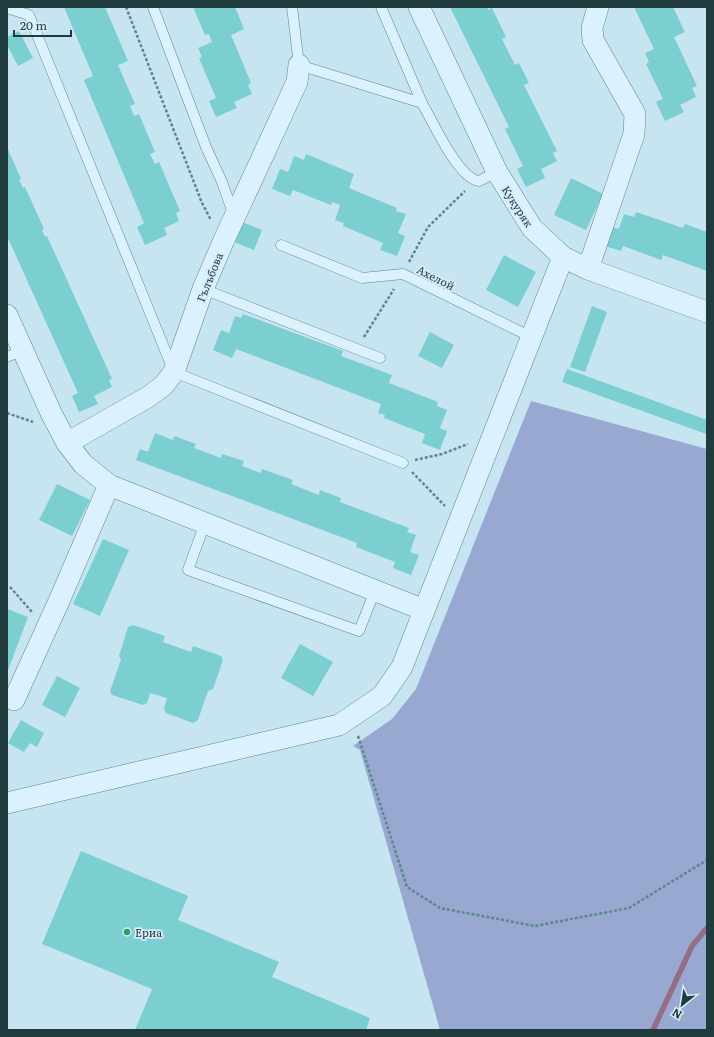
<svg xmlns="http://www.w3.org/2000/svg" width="714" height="1037" font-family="Literata,serif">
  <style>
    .green { fill: #99a8d0 }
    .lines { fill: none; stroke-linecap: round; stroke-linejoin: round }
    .stream { stroke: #946e86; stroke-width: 5.5 }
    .building { fill: #7bcfd1 }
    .lane-casing { stroke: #5b878e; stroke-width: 11 }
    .street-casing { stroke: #5b878e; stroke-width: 22 }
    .path { stroke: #5b878e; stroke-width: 2.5; stroke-dasharray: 3 2; stroke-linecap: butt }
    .lane { stroke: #dbf1fb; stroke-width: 10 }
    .street { stroke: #dbf1fb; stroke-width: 21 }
    .poi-dot { fill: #27a170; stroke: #d7edf8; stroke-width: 1.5 }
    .labels { text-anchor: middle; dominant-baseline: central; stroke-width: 3.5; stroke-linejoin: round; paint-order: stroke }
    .street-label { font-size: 11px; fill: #1f3b3d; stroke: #d7edf8 }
    .poi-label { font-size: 11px; fill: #1f3b3d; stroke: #d7edf8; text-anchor: start }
  </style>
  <rect width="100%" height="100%" fill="#c7e4f1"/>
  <path class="green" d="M531 401 707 449V1030H440L360 750 353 746 392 719 416 689Z"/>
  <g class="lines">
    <path class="stream" d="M653 1030 692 946 707 928"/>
  </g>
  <g class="building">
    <path d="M64 7H105L128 61 118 65 135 104 130 106 134 116 139 114 155 152 150 154 155 164 159 162 180 211 176 213 179 221 164 228 167 235 145 245 137 227 144 223 84 80 93 76Z"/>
    <path d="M193 7H235L244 29 231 35 251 83 248 85 252 94 234 102 237 108 216 117 209 101 216 98 199 58 202 57 198 48 212 42 209 34 205 35Z"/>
    <path d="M450 7H487L488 10 492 8 506 37 502 39 515 65 519 63 529 83 524 85 557 151 553 153 557 161 541 169 545 178 526 187 517 169 523 166 505 129 509 127Z"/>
    <path d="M634 7H673L685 32 674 37 697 86 692 88 696 97 680 105 684 112 665 121 656 102 663 99 646 64 649 62 645 53 654 49Z"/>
    <path d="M19 31 33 58 18 66 7 45V37Z"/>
    <path d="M7 147 21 179 19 180 23 188 25 187 44 229 42 230 45 237 47 236 112 379 109 380 112 387 94 396 98 404 79 412 72 396 78 393 7 236Z"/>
    <path d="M306 154 354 174 349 188 397 208 396 211 406 214 398 233 405 236 397 256 380 250 383 243 343 226 344 223 335 220 340 205 332 202 331 205 293 190 290 196 272 189 280 169 288 172 294 156 304 160Z"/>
    <path d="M571 178 603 194 586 230 554 215Z"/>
    <path d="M636 212 683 228 685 224 707 232V271L663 255 661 260 623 246 621 251 605 246 612 227 619 229 624 214 634 217Z"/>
    <path d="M242 222 262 230 254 250 234 242Z"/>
    <path d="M504 255 536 272 518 307 486 290Z"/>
    <path d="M592 306 607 312 585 372 570 367Z"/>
    <path d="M243 314 343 351 341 356 392 375 389 383 438 402 437 406 447 410 440 428 447 431 440 450 422 443 425 434 384 418 385 415 378 413 381 404 236 349 232 358 213 350 221 330 229 333 235 316 241 318Z"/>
    <path d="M430 332 454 345 442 368 418 356Z"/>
    <path d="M567 369 707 420 706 434 562 382Z"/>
    <path d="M155 433 173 440 174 436 196 444 194 448 221 458 222 454 244 461 242 466 261 473 262 469 293 480 291 484 319 495 320 490 341 498 340 502 409 528 407 532 416 535 410 552 419 555 411 575 393 568 395 562 356 547 357 543 136 460 140 449 148 452Z"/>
    <path d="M57 484 90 500 72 536 39 520Z"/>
    <path d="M103 539 129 550 100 616 73 604Z"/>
    <path d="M7 609 28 617 7 673Z"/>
    <path d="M133 625 165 636 163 642 191 652 193 646 221 656 223 660 213 689 208 691 198 720 193 723 166 713 164 709 167 698 150 693 147 703 143 705 112 695 110 691 121 660 119 656 128 627Z"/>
    <path d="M300 644 333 662 313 696 281 678Z"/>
    <path d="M57 676 80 688 65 717 42 705Z"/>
    <path d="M21 720 44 733 37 747 30 743 24 752 8 743Z"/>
    <path d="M81 851 188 896 178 920 279 962 272 977 370 1018 366 1030H135L152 989 42 944Z"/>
  </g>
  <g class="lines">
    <g class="lane-casing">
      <g id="lane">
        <path d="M153 7 206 147 222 182 234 216"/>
        <path d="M292 7 299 65 422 103C433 122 458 178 479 181L497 172"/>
        <path d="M381 7 422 103"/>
        <path d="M7 8 29 15 174 372 403 463"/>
        <path d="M281 245 362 278 403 274 531 337"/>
        <path d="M203 289 380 358"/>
        <path d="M7 357 23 350"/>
        <path d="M205 523 188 570 359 631 375 591"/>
      </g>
    </g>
    <g class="street-casing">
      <g id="street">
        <path d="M419 7 497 172 532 228 563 257 588 269 707 312"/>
        <path d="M588 269 634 134 635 114 593 40 592 28 598 7"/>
        <path d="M7 315 52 415 67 443 83 464 109 485 424 610"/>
        <path d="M67 443 148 397 163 386 174 372 203 289 223 242 297 82 299 65"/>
        <path d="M14 700 59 601 109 485"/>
        <path d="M7 803 339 725 382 696 402 667 563 257"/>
      </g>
    </g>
    <g class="path">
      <path d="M126 7 202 203 211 220"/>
      <path d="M409 262 428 227 465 191"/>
      <path d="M364 337 394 289"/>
      <path d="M7 413 33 422"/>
      <path d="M415 460 442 454 468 444"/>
      <path d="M412 472 445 506"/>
      <path d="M10 587 32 612"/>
      <path d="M358 736 407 887 440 908 535 926 629 908 707 860"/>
    </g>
    <use href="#lane" class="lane"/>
    <use href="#street" class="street"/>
  </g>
  <circle class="poi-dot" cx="127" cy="932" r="4"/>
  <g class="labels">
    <g class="street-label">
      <text transform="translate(518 206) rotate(57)">Кукуряк</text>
      <text transform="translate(209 277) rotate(-68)">Гълъбова</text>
      <text transform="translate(436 277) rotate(27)">Ахелой</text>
    </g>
    <g class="poi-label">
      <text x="135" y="932">Ериа</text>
    </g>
  </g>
  <rect width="714" height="1037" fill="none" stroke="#1f3b3d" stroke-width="16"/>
  <g transform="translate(682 1005) rotate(210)" stroke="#d7edf8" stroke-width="3" paint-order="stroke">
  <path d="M0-3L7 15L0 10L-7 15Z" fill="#1f3b3d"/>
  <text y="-6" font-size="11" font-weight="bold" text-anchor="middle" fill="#1f3b3d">N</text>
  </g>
  <path d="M14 30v6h57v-6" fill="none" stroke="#1f3b3d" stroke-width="2"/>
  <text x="20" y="30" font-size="12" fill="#1f3b3d" stroke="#d7edf8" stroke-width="3" paint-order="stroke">20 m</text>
</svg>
